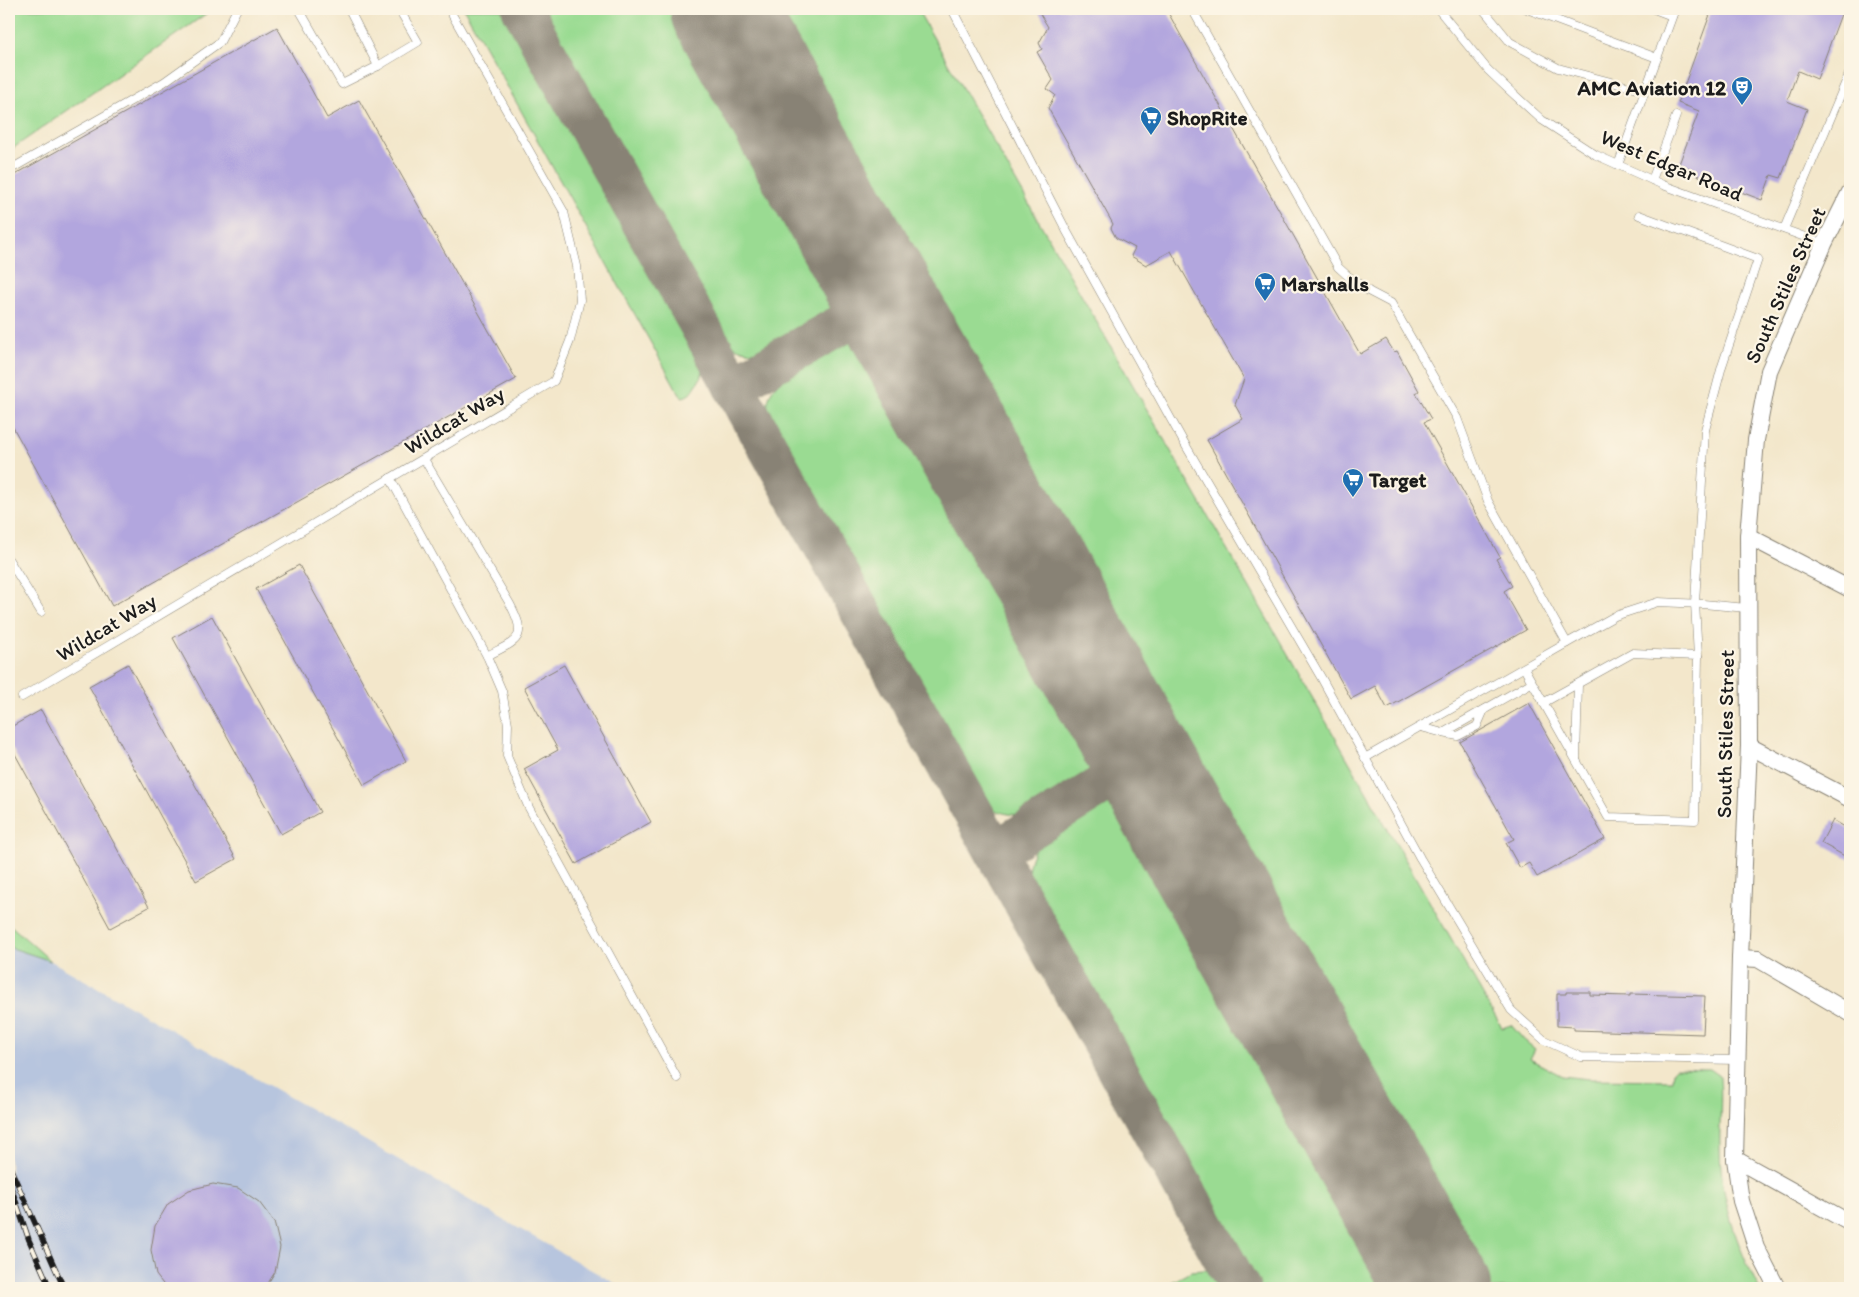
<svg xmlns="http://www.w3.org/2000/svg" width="1859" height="1297" font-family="Itim,sans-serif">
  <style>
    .industrial { fill: #b7c5de }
    .green { fill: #9adb92; stroke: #5b7c57 }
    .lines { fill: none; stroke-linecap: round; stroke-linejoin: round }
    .taxiway { stroke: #888274; stroke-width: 41 }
    .runway { stroke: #888274; stroke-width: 104 }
    .building { fill: #b2a6de }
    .lane-casing { stroke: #888274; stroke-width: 9 }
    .street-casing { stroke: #888274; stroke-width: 18 }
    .lane { stroke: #fff; stroke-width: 8 }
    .street { stroke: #fff; stroke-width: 16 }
    .rail-casing { stroke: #1c1c1c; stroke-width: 5.5 }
    .rail { stroke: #fcf5e5; stroke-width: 4; stroke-dasharray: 11; stroke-linecap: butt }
    .labels { text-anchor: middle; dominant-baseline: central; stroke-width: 4.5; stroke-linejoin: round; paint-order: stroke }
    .poi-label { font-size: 21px; font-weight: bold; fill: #1c1c1c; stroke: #fcf5e5; text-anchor: start }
    .street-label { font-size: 21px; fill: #1c1c1c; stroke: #fcf5e5 }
  </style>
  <rect width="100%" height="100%" fill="#fcf5e5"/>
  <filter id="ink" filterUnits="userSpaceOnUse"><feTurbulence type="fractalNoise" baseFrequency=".02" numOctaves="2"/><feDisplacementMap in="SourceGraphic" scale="10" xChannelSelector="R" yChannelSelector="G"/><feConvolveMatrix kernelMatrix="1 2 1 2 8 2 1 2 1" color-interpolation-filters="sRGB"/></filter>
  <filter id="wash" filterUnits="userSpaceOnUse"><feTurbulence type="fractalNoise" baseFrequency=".0096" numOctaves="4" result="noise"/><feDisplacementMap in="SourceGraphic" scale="20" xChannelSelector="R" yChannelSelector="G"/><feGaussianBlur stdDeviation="1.12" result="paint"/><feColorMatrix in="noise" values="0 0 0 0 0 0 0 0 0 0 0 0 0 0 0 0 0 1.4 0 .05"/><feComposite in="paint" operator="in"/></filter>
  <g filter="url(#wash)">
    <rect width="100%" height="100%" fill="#f3e7cb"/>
    <path class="industrial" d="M9 947 51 961 623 1288H9V1177L11 1169 9 1160Z"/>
    <g class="green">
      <path d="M9 9H213L9 151Z"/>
      <path d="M464 9H512L702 346C707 362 705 373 695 387 692 392 690 395 683 397L680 395Z"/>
      <path d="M540 9H670L835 304C835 312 830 315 825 320L767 351C749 354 734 350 723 336Z"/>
      <path d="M770 9H917L1502 1028 1511 1025 1524 1040 1535 1049 1530 1059 1562 1076 1589 1079 1672 1080 1673 1071 1676 1068 1710 1069 1720 1076C1722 1100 1719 1125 1720 1149 1721 1199 1736 1245 1759 1288H1489Z"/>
      <path d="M852 338 855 339 1096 768 1095 774 1087 781 1028 813C1011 817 997 813 983 803L771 426C762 401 771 386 791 371Z"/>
      <path d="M1113 801 1116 803 1388 1288H1257L1235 1249 1028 881C1027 865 1032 851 1043 838L1104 804Z"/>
      <path d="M9 924 51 961 9 947Z"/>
      <path d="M1203 1270C1217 1271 1225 1276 1232 1288H1161L1192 1271Z"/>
    </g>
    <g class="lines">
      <g class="taxiway">
        <path d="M522 9 1240 1288"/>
        <path d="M733 386 885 300"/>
        <path d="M995 851 1143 760"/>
      </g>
      <path class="runway" d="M722 9 1439 1288"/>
    </g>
    <g id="blocks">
      <g class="building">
        <path d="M1037 9H1166L1360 354 1386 339 1394 352 1397 351 1419 391 1416 393 1431 419 1424 422 1500 557 1496 559 1512 586 1504 591 1526 630 1387 708 1375 686 1351 699 1207 440 1243 419 1235 405 1244 379 1171 251 1146 265 1131 256 1135 248 1116 238 1111 228 1113 224 1048 108 1055 95 1047 89 1053 80 1037 52 1042 49 1039 43 1048 27Z"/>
        <path d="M1712 9H1843L1817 79 1798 71 1787 101 1807 109 1781 178 1771 175 1762 200 1694 174 1696 171 1679 164 1699 111 1678 103Z"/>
        <path d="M277 27 327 118 359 100 516 379 112 606 9 420V178Z"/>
        <path d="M299 565 406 761 364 785 256 589Z"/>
        <path d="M212 616 320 812 281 834 173 638Z"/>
        <path d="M128 664 236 859 196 881 89 686Z"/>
        <path d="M564 665 651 822 576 864 524 769 558 750 524 687Z"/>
        <path d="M1529 703 1605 839 1537 877 1529 863 1520 868 1506 843 1514 839 1460 742Z"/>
        <path d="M41 710 149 907 110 928 9 743V728Z"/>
        <path d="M1833 820 1850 830V859L1821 843Z"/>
        <path d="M1566 992H1590V995L1630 996V994L1705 996 1703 1034 1574 1030V1027L1557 1026V994H1566Z"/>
        <path d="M213 1184 238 1188 259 1202 274 1222 280 1247 275 1272 265 1288H166L156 1275 151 1250 155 1226 168 1204 189 1190Z"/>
      </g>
    </g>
  </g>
  <g filter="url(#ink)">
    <use href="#blocks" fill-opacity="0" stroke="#888274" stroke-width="1"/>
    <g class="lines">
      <g class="lane-casing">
        <g id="lane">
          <path d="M299 9 342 84 378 66 418 42 399 9"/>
          <path d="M349 9 378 66"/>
          <path d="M952 9 1066 230 1182 439 1322 679 1420 858 1511 1010 1544 1040 1581 1057 1737 1060"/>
          <path d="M1192 9 1338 267 1349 277 1370 292 1391 303 1457 418 1488 501 1567 643 1615 616 1658 602 1703 604 1747 608"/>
          <path d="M1438 9 1488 70 1507 88 1542 120 1596 155 1663 185 1824 244"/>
          <path d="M1483 9 1510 42 1558 68 1645 91"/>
          <path d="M1527 9 1657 58"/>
          <path d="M1654 9 1672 16"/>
          <path d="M1618 165 1675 9"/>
          <path d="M9 170 164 82 220 42 237 9"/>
          <path d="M1652 180 1676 116"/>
          <path d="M1784 229 1850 72"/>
          <path d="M424 459 510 604C529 640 517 640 487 656"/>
          <path d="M390 478 487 656 502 691 508 724 507 756 528 806 677 1078"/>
          <path d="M9 560 41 612"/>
          <path d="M1524 668 1608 817 1695 820 1698 656 1695 603 1705 430 1722 366 1758 259 1639 215"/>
          <path d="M22 697 554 381 570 341 580 300 577 266 564 212 449 9"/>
          <path d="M1543 703 1633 653 1698 656"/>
          <path d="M1421 727 1443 733 1531 683"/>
          <path d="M1443 733 1458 736 1477 726 1484 710"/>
          <path d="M1365 758 1567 643"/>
          <path d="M1576 759 1578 684"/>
        </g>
      </g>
      <g class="street-casing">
        <g id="street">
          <path d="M1748 536 1850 589"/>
          <path d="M1749 746 1850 799"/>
          <path d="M1740 958 1758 959 1850 1013"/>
          <path d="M1735 1159 1850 1223"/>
          <path d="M1777 1288 1756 1247 1741 1201 1735 1159 1740 958 1749 746 1748 536 1756 440 1769 371 1824 244 1850 192"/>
        </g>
      </g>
      <use href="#lane" class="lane"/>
      <use href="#street" class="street"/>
      <g class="rail-casing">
        <g id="rail">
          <path d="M9 1165 64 1288"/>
          <path d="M10 1184 29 1240 50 1288"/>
          <path d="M9 1282 10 1288"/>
        </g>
      </g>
      <use href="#rail" class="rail"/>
    </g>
  </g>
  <defs>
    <g id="theatre-pin" transform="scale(1.125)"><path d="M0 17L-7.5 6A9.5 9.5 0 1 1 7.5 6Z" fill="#1f6fb2" stroke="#fcf5e5"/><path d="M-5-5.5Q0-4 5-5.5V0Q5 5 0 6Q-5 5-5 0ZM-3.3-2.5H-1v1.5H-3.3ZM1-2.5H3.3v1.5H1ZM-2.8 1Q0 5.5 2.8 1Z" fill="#fff"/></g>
    <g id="supermarket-pin" transform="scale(1.125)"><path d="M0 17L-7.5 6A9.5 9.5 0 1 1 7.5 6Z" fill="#1f6fb2" stroke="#fcf5e5"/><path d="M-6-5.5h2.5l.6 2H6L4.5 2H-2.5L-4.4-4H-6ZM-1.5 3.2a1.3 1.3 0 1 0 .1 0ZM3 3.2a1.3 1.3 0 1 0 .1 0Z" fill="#fff"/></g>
  </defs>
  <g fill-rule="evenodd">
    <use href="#theatre-pin" x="1742" y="87"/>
    <use href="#supermarket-pin" x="1151" y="117"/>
    <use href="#supermarket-pin" x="1265" y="283"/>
    <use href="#supermarket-pin" x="1353" y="479"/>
  </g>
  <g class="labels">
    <g class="poi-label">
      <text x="1726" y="87" text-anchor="end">AMC Aviation 12</text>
      <text x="1167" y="117">ShopRite</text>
      <text x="1281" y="283">Marshalls</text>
      <text x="1369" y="479">Target</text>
    </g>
    <g class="street-label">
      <text transform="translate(1672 165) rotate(23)">West Edgar Road</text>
      <text transform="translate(1785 285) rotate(-66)">South Stiles Street</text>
      <text transform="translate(454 420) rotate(-31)">Wildcat Way</text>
      <text transform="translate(106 627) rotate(-31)">Wildcat Way</text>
      <text transform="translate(1725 734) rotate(-89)">South Stiles Street</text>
    </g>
  </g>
  <rect width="1859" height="1297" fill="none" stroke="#fcf5e5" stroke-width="30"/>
</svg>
